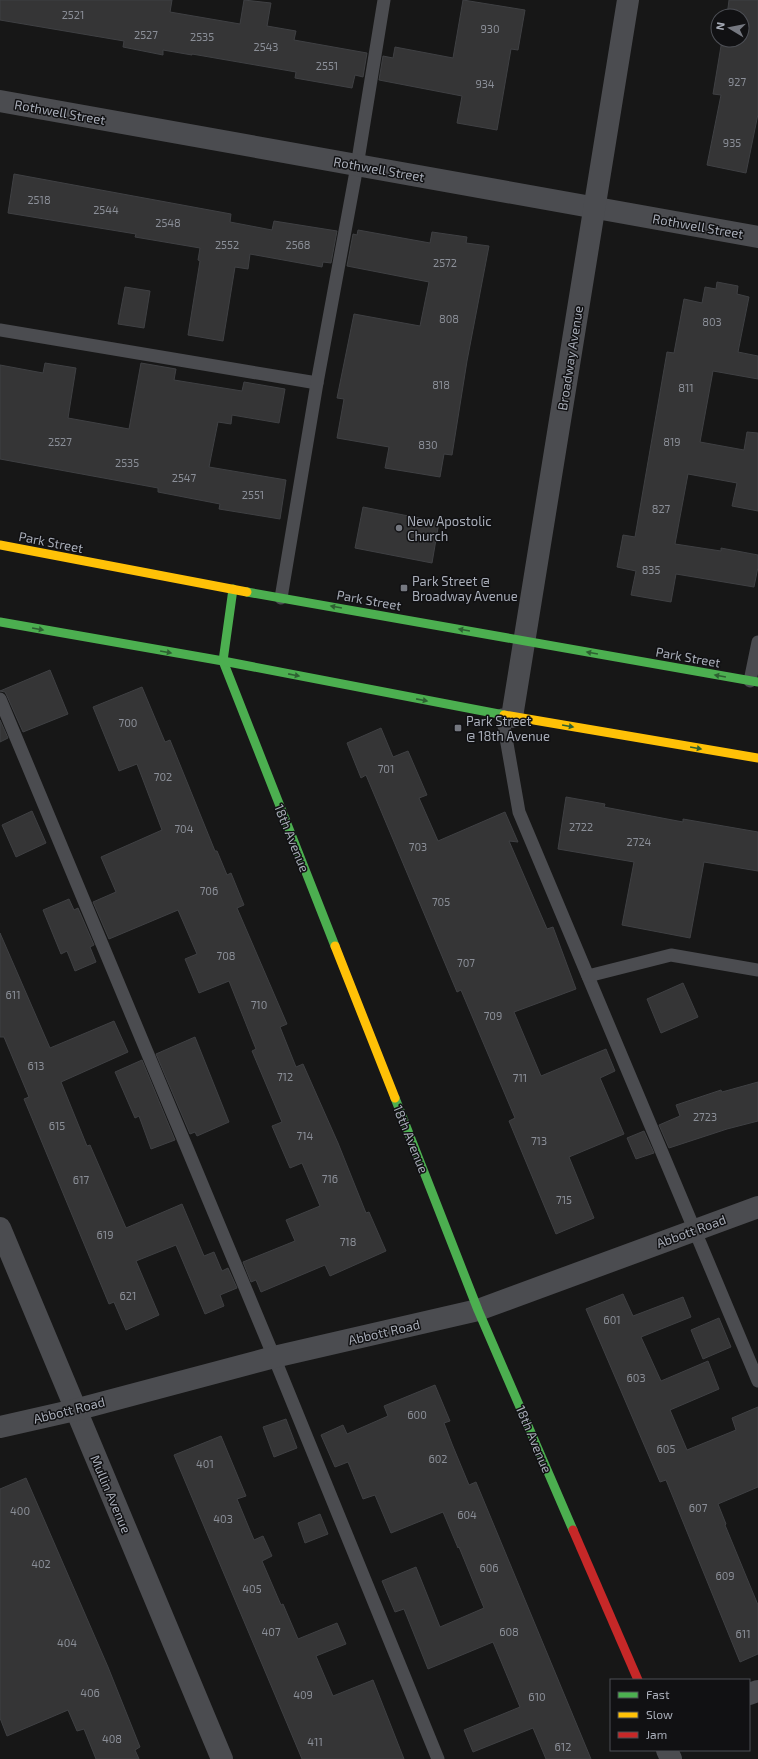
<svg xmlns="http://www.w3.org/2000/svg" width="758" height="1759" font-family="'Exo 2',sans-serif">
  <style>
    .building { fill: #353536; stroke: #3f4043 }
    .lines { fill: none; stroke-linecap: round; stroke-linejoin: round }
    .lane { stroke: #4b4c50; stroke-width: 13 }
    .street { stroke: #4b4c50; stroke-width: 22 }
    .fast { stroke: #4caf50; stroke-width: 9 }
    .slow { stroke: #ffc107; stroke-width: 9 }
    .jam { stroke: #c62828; stroke-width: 9 }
    .oneway { fill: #2e6032 }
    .poi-dot { fill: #757880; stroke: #111113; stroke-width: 1.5 }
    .labels { text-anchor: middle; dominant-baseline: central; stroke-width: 3; stroke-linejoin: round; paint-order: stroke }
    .number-label { font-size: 11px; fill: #8b8f98 }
    .street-label { font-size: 13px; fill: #a8adb8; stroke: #111113 }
    .poi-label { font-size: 13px; fill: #a8adb8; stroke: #111113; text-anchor: start }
  </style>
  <rect width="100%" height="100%" fill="#171717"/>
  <g class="building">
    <path d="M0 0H172L170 12 240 24 244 0 271 3 267 26 296 31 294 40 367 53 363 77 355 75 352 88 295 78 296 72 192 54V55L163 50V55L123 47 124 41 0 20Z"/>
    <path d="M463 0 525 10 518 50 511 49 497 130 457 123 462 96 379 80 383 56 393 58 395 47 453 58Z"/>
    <path d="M729 0H758V114L746 173 707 165 721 95 713 94 722 40H742V16H727Z"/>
    <path d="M14 174 231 214 230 222 272 230 274 221 337 231 331 263 323 262 322 267 250 254 248 269 235 267 223 341 188 335 200 261 198 260 200 248 135 237 136 234 8 213Z"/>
    <path d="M358 230 430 243 432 232 467 237 466 243 489 246 467 361 452 455 444 454 440 477 385 468 389 447 337 438 344 399 337 398 354 314 420 326 429 282 347 266 353 234 357 235Z"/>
    <path d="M717 282 738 286 737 294 749 297 738 352 758 356V379L713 371 700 442 744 450 747 432 758 433V511L732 506 737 483 688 474 675 544 721 551V548L758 555V567L754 587 676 574 671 602 631 595 636 571 617 567 623 535 635 537 667 352 674 353 684 299 702 303 705 287 716 289Z"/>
    <path d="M125 287 150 291 144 328 118 324Z"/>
    <path d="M45 363 76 368 68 418 129 429 141 363 176 369 174 380 242 391 244 382 285 389 279 423 232 415 231 424 218 422 209 467 286 480 280 519 219 509 220 504 158 492V488L0 459V365L43 373Z"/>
    <path d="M363 507 439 522 432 563 355 548Z"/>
    <path d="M50 670 68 714 23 732 7 696 5 692 0 691Z"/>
    <path d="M142 687 165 742 170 740 215 851H217L227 875 231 873 244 905 237 908 287 1024 280 1027 296 1067 303 1064 338 1143 366 1213 369 1212 386 1251 330 1276 325 1265 261 1292 256 1280 251 1282 243 1262 295 1241 286 1220 320 1206 302 1163 290 1168 272 1126 282 1122 252 1051 256 1049 229 981 199 993 185 959 197 954 178 910 109 939 93 902 116 892 101 857 162 830 137 764 119 771 93 707Z"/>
    <path d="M0 720 8 738 0 742Z"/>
    <path d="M381 728 393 757 408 751 427 795 419 798 438 841 505 812 518 842 509 841 547 929 553 927 576 989 514 1012 541 1076 606 1049 615 1071 600 1078 624 1134 569 1157 594 1218 556 1234 509 1121 515 1118 461 990 457 992 366 775 361 778 347 743Z"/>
    <path d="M566 797 605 804 604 807 683 822V819L758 832V871L704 862 690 938 622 925 634 862 558 849Z"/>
    <path d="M32 811 46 843 16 857 2 825Z"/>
    <path d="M69 899 74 910 78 908 94 945 90 947 96 962 75 971 67 951 61 954 43 910Z"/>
    <path d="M0 933 50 1048 114 1021 128 1052 61 1082 87 1146 90 1145 126 1228 182 1204 204 1256 214 1252 222 1271 228 1268 237 1288 220 1295 224 1306 205 1314 176 1245 136 1261 159 1315 126 1330 114 1302 109 1304 24 1099 29 1097 4 1037H0Z"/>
    <path d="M683 983 698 1017 661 1033 647 999Z"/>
    <path d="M195 1037 229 1122 197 1136 195 1132 190 1134 156 1054Z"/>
    <path d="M142 1060 175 1140 151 1149 139 1116 135 1118 115 1072Z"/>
    <path d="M758 1082V1121L727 1129 669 1148 659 1125 680 1116 676 1105 721 1090 722 1092Z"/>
    <path d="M644 1131 654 1153 636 1159 627 1138Z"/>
    <path d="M623 1294 633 1316 683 1297 691 1317 641 1337 661 1381 708 1361 719 1389 670 1410 687 1450 736 1430 732 1418 758 1407V1487L718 1504 726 1524 725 1525 758 1605V1654L740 1662 666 1480 660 1482 586 1309Z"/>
    <path d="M719 1318 731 1347 703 1359 691 1330Z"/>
    <path d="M435 1385 450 1421 444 1423 452 1444 469 1485 476 1482 591 1759H546L533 1728 473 1752 464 1730 520 1707 493 1642 428 1669 404 1609 395 1612 382 1581 416 1567 440 1627 484 1608 459 1547 458 1548 443 1512 391 1533 375 1495 363 1499 348 1462 335 1467 321 1435 343 1425 347 1434 388 1416 384 1406Z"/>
    <path d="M286 1419 297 1448 274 1457 263 1427Z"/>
    <path d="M221 1436 246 1496 237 1499 254 1540 263 1536 272 1556 262 1561 281 1605 283 1604 298 1639 337 1623 346 1644 316 1656 333 1696 373 1680 404 1759H302L174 1455Z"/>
    <path d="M26 1478 108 1667 140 1747 135 1750 139 1759H96L84 1729 77 1731 68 1710 7 1736 0 1718V1489Z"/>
    <path d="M320 1514 328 1534 305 1543 298 1523Z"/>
  </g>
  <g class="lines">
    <g class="lane">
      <path d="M0 330 317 383"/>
      <path d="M281 598 317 383 357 166 384 0"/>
      <path d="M750 681 758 642"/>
      <path d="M0 699 274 1357 438 1759"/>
      <path d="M502 715 519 812 758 1381"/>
      <path d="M588 976 671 955 758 970"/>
    </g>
    <g class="street">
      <path d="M0 101 758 237"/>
      <path d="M512 717 628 0"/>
      <path d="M0 1228 222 1759"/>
      <path d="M0 1427 75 1410 274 1357 478 1310 758 1207"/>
      <path d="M749 1694 758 1691"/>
      <path d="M667 1750 671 1759"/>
    </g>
    <g class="fast">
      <path d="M233 589 223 661 335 946"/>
      <path d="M247 592 758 682"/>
      <path d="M0 622 223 661 504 715"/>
      <path d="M395 1098 478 1310 573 1530"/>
    </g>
    <g class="slow">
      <path d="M0 545 247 592"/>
      <path d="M504 715 758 758"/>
      <path d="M335 946 395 1098"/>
    </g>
    <path class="jam" d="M573 1530 638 1680"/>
  </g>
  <defs><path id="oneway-solid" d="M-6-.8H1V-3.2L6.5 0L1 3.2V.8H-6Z"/></defs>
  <g class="oneway">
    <use href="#oneway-solid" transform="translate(336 607) rotate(-170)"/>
    <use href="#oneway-solid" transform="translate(38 629) rotate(10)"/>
    <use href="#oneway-solid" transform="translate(464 630) rotate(-170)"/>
    <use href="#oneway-solid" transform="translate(166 652) rotate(10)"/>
    <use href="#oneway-solid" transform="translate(592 653) rotate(-170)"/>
    <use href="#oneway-solid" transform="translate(294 675) rotate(11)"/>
    <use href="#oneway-solid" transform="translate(720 676) rotate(-170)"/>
    <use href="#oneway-solid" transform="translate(422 700) rotate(11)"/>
    <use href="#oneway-solid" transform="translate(568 726) rotate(10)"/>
    <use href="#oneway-solid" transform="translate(696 748) rotate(10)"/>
  </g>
  <g class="poi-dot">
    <circle cx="399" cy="528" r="4"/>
    <rect x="400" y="584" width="8" height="8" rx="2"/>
    <rect x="454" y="724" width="8" height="8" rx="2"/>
  </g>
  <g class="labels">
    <g class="number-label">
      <text x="73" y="14">2521</text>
      <text x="490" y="28">930</text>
      <text x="146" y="34">2527</text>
      <text x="202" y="36">2535</text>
      <text x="266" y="46">2543</text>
      <text x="327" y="65">2551</text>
      <text x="737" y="81">927</text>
      <text x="485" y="83">934</text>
      <text x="732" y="142">935</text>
      <text x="39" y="199">2518</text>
      <text x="106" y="209">2544</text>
      <text x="168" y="222">2548</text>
      <text x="227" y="244">2552</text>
      <text x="298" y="244">2568</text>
      <text x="445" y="262">2572</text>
      <text x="449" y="318">808</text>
      <text x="712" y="321">803</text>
      <text x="441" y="384">818</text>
      <text x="686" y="387">811</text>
      <text x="60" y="441">2527</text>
      <text x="672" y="441">819</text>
      <text x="428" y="444">830</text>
      <text x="127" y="462">2535</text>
      <text x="184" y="477">2547</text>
      <text x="253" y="494">2551</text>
      <text x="661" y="508">827</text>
      <text x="651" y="569">835</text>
      <text x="128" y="722">700</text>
      <text x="386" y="768">701</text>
      <text x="163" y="776">702</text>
      <text x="581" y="826">2722</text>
      <text x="184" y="828">704</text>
      <text x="639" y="841">2724</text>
      <text x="418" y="846">703</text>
      <text x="209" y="890">706</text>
      <text x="441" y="901">705</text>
      <text x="226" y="955">708</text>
      <text x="466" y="962">707</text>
      <text x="13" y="994">611</text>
      <text x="259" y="1004">710</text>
      <text x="493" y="1015">709</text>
      <text x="36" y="1065">613</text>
      <text x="285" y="1076">712</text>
      <text x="520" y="1077">711</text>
      <text x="705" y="1116">2723</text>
      <text x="57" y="1125">615</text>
      <text x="305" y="1135">714</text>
      <text x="539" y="1140">713</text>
      <text x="330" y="1178">716</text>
      <text x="81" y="1179">617</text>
      <text x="564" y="1199">715</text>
      <text x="105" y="1234">619</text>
      <text x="348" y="1241">718</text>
      <text x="128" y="1295">621</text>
      <text x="612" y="1319">601</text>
      <text x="636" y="1377">603</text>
      <text x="417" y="1414">600</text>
      <text x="666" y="1448">605</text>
      <text x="438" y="1458">602</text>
      <text x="205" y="1463">401</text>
      <text x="698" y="1507">607</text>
      <text x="20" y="1510">400</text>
      <text x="467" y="1514">604</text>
      <text x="223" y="1518">403</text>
      <text x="41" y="1563">402</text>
      <text x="489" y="1567">606</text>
      <text x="725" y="1575">609</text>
      <text x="252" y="1588">405</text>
      <text x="271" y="1631">407</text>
      <text x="509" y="1631">608</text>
      <text x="743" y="1633">611</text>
      <text x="67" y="1642">404</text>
      <text x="90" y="1692">406</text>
      <text x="303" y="1694">409</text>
      <text x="537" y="1696">610</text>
      <text x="112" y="1738">408</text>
      <text x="315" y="1741">411</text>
      <text x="563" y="1746">612</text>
    </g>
    <g class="street-label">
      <text transform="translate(60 112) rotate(10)">Rothwell Street</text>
      <text transform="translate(379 169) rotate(10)">Rothwell Street</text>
      <text transform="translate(698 226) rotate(10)">Rothwell Street</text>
      <text transform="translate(570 358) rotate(-81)">Broadway Avenue</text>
      <text transform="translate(51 542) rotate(11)">Park Street</text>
      <text transform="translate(369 600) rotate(10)">Park Street</text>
      <text transform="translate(688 657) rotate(10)">Park Street</text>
      <text transform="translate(292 838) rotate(68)">18th Avenue</text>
      <text transform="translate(411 1139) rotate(68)">18th Avenue</text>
      <text transform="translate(691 1231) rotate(-20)">Abbott Road</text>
      <text transform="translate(384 1332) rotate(-13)">Abbott Road</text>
      <text transform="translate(69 1410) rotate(-14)">Abbott Road</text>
      <text transform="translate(534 1439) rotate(67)">18th Avenue</text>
      <text transform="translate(111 1494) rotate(67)">Mullin Avenue</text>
    </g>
    <g class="poi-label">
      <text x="407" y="521">New Apostolic<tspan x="407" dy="15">Church</tspan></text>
      <text x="412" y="581">Park Street @<tspan x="412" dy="15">Broadway Avenue</tspan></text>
      <text x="466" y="721">Park Street<tspan x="466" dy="15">@ 18th Avenue</tspan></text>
    </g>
  </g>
  <rect x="610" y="1679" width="140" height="72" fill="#111113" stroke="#4d4f55"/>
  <rect x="618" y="1692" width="20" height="6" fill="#4caf50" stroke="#4d4f55"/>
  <text x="646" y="1699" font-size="12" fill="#a8adb8">Fast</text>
  <rect x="618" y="1712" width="20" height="6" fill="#ffc107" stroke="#4d4f55"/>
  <text x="646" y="1719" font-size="12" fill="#a8adb8">Slow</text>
  <rect x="618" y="1732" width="20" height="6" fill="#c62828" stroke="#4d4f55"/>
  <text x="646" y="1739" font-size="12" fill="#a8adb8">Jam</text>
  <g transform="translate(730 28) rotate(280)"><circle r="19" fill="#111113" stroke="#4d4f55"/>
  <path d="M0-3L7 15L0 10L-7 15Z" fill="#757880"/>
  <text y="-6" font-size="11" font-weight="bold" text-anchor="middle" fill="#a8adb8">N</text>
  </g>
</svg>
